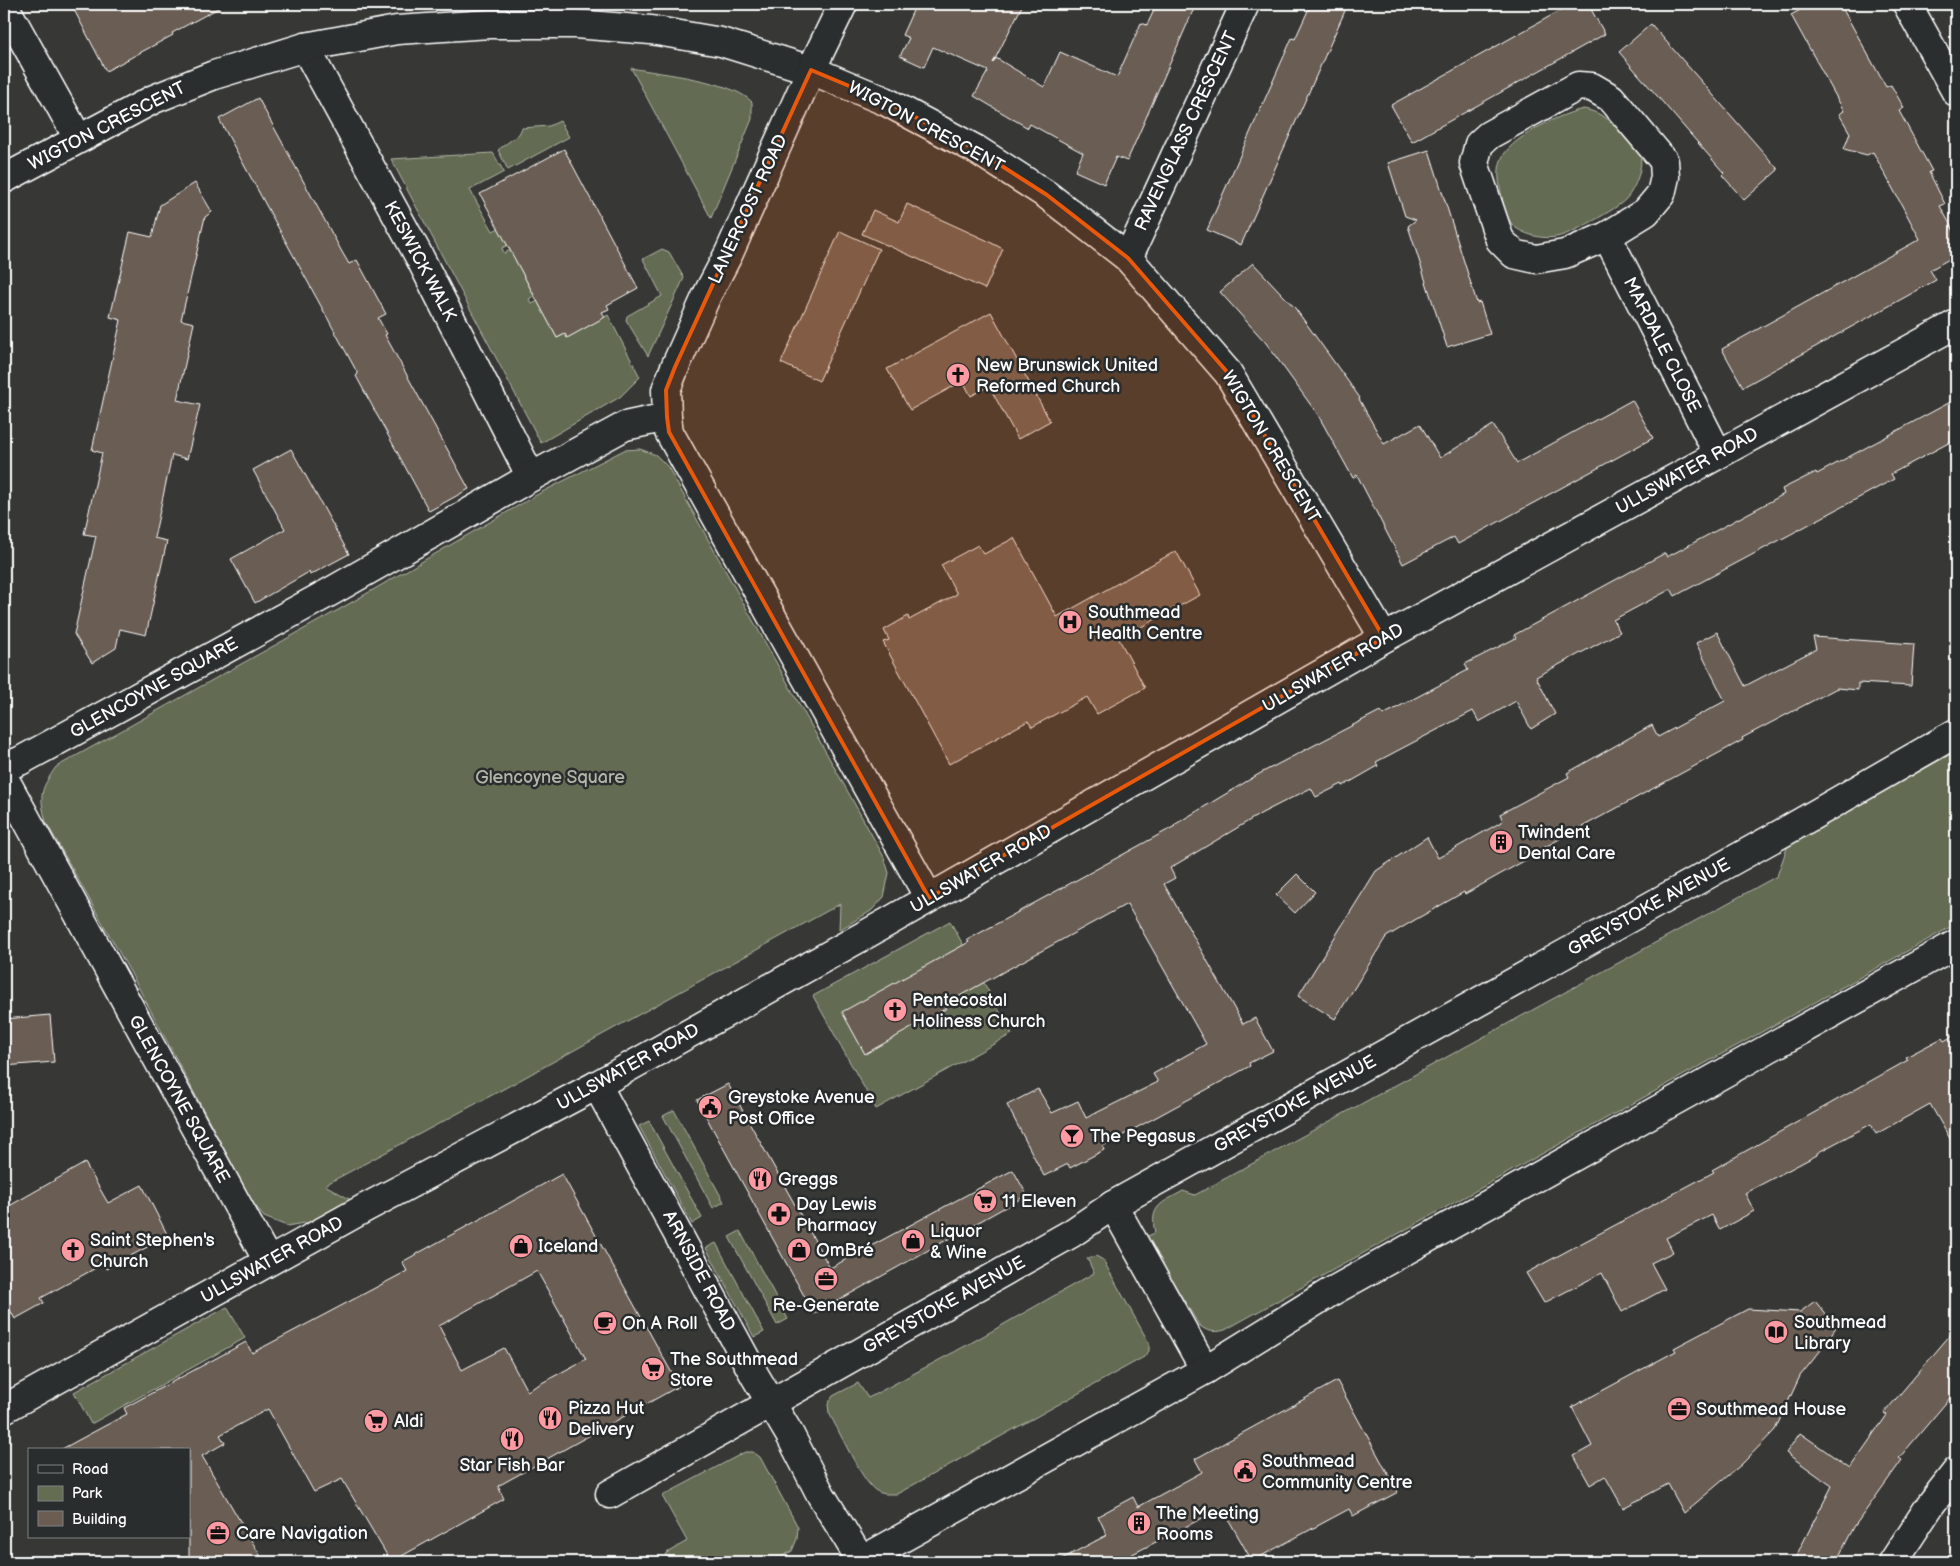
<svg xmlns="http://www.w3.org/2000/svg" width="1960" height="1566" font-family="'Balsamiq Sans',sans-serif">
  <style>
    .green { fill: #646c52; stroke: #b2b6a8 }
    .building { fill: #6b5d52; stroke: #fff; fill-rule: evenodd }
    .lines { fill: none; stroke-linecap: round; stroke-linejoin: round }
    .minor-casing { stroke: #fff; stroke-width: 31 }
    .minor { stroke: #2a2d2e; stroke-width: 28 }
    .marked { fill: #e8590c; fill-opacity: 0.2; stroke: #e8590c; stroke-width: 4; stroke-linejoin: round }
    .labels { text-anchor: middle; dominant-baseline: central; stroke-width: 5; stroke-linejoin: round; paint-order: stroke }
    .street-label { font-size: 18px; fill: #fff; stroke: #2a2d2e }
    .poi-label { font-size: 18px; fill: #fff; stroke: #2a2d2e; text-anchor: start }
    .park-label { font-size: 18px; fill: #b2b6a8; stroke: #2a2d2e }
  </style>
  <rect width="100%" height="100%" fill="#373735"/>
  <filter id="ink" filterUnits="userSpaceOnUse"><feTurbulence type="fractalNoise" baseFrequency=".02" numOctaves="2"/><feDisplacementMap in="SourceGraphic" scale="10" xChannelSelector="R" yChannelSelector="G"/><feConvolveMatrix kernelMatrix="1 2 1 2 8 2 1 2 1" color-interpolation-filters="sRGB"/></filter>
  <g filter="url(#ink)">
    <g class="green">
      <path d="M631 68C662 74 731 80 752 102V119L711 218Z"/>
      <path d="M1584 109C1603 113 1615 123 1627 138 1631 142 1637 147 1639 152 1645 165 1635 189 1626 199 1617 209 1570 235 1556 237 1543 239 1528 236 1516 228 1507 221 1504 208 1502 197 1499 185 1496 168 1503 156 1514 136 1562 113 1584 109Z"/>
      <path d="M560 121 569 137 508 170 498 150 519 134 522 128 549 126Z"/>
      <path d="M493 153 504 172 470 190 493 231 499 228 508 245 502 248 504 253 511 250 534 296 529 299 532 304 538 301 557 338 565 334 568 337 608 315 640 377 620 397 541 443 391 159Z"/>
      <path d="M662 249 669 252 684 278 648 356 626 320 627 316 662 296 643 259Z"/>
      <path d="M640 449 656 455 668 467 884 857 889 873 884 897 871 911 839 930 840 904 520 1080 325 1185 351 1200 310 1222 287 1226 264 1217 251 1200 134 979 46 822C39 795 40 790 56 767L340 609 540 493 624 450Z"/>
      <path d="M1956 751V924L1225 1330C1215 1333 1207 1332 1199 1325L1145 1237 1155 1233C1149 1205 1162 1203 1183 1191L1195 1195 1777 876 1788 845Z"/>
      <path d="M950 921 1012 1034 876 1109 813 996Z"/>
      <path d="M674 1110 724 1202 713 1208 663 1116Z"/>
      <path d="M649 1121 702 1218 692 1224 639 1126Z"/>
      <path d="M740 1231 788 1319 777 1325 729 1237Z"/>
      <path d="M716 1243 764 1332 754 1337 706 1248Z"/>
      <path d="M1096 1256 1103 1260 1149 1343V1351L1144 1357 897 1494C889 1494 882 1495 875 1490 862 1481 838 1429 829 1413L828 1404 833 1396 858 1383 868 1398 969 1344 1094 1273 1087 1258Z"/>
      <path d="M227 1307 245 1338 91 1424 74 1392Z"/>
      <path d="M745 1452H753L760 1457 798 1527 797 1539 792 1551 772 1562H670L665 1554 687 1541 662 1496Z"/>
    </g>
    <g class="building">
      <path d="M71 4H226L172 33 173 35 106 71Z"/>
      <path d="M916 4H1023L993 63 996 58 1044 87 1060 52 1117 77 1141 23 1147 25 1157 4H1196L1127 161 1116 157 1104 184 1075 171 1083 153 1030 124 1028 128 974 96 988 71 933 47 924 67 900 56 909 38 902 35Z"/>
      <path d="M1311 4H1348L1241 245 1207 230 1292 38 1295 39Z"/>
      <path d="M1572 4H1588L1605 34 1412 142 1391 105Z"/>
      <path d="M1811 4H1840L1886 87 1891 85 1904 108 1899 111 1932 171 1929 172 1945 204 1940 206 1956 235V255L1930 270 1936 280 1743 387 1722 349 1920 239 1873 152 1867 155 1844 149 1850 133 1839 114 1844 111 1791 15Z"/>
      <path d="M1651 24 1777 168 1778 170 1744 200 1722 175 1724 173 1619 52Z"/>
      <path d="M258 98 342 252 349 264 357 260 386 314 378 318 387 334 385 335 469 489 429 511 356 376 358 374 219 119Z"/>
      <path d="M564 149 638 288 607 305 609 309 602 312 605 317 567 338 565 334 557 338 480 194Z"/>
      <path d="M1429 150 1477 303 1480 302 1490 334 1447 347 1408 226 1416 220 1405 216 1388 163Z"/>
      <path d="M195 183 212 212 205 217 181 320 194 323 177 400 200 405 187 459 172 455 154 538 167 541 146 635 120 629 116 648 92 663 74 634 96 536 84 534 102 453 92 450 121 320 110 317 130 232 152 237 160 205Z"/>
      <path d="M907 204 986 240 1003 249 985 289 862 234 873 210 899 222Z"/>
      <path d="M840 231 879 249 819 381 781 363Z"/>
      <path d="M1253 263 1295 308 1360 398 1359 399 1384 444 1420 424 1440 458 1493 425 1517 463 1632 400 1653 438 1458 544 1454 537 1403 564 1357 475 1353 478 1318 415 1266 343 1220 292Z"/>
      <path d="M991 312 1050 421 1018 439 989 386 971 396 963 381 910 410 887 369Z"/>
      <path d="M1956 399V439L1891 474 1894 479 1675 596 1671 589 1613 620 1620 632 1536 677 1555 714 1531 729 1516 701 1479 722 1473 711 1376 762 1378 766 1343 786 1342 784 1316 797 1311 788 1262 813 1170 868 1175 878 1164 884 1196 941 1243 1024 1255 1018 1273 1051 1249 1063 1250 1066 1103 1146 1104 1150 1070 1168 1068 1164 1044 1176 1007 1105 1038 1089 1052 1113 1078 1101 1086 1118 1158 1082 1153 1074 1206 1044 1127 904 963 994 946 1005 947 1008 865 1054 842 1012 969 942 967 940 1175 826 1174 825 1259 774 1380 711 1383 715 1468 670 1465 664 1516 638 1514 635 1665 553 1667 557 1784 494 1782 489 1816 472 1817 474Z"/>
      <path d="M291 449 349 554 310 575 309 572 255 603 231 559 285 529 253 470Z"/>
      <path d="M1014 538 1057 617 1176 551 1200 595 1119 639 1145 688 1097 714 1087 697 1032 727 1028 721 949 764 883 642 889 640 884 630 908 616 909 620 957 594 941 565 978 545 984 554Z"/>
      <path d="M1717 632 1745 686 1816 649 1813 637 1914 644 1911 686 1858 683V690L1837 688 1742 738 1743 740 1530 855 1531 857 1465 894 1464 892 1413 921 1386 937 1335 1019 1298 996 1376 871 1427 837 1438 858 1503 821 1500 814 1569 777 1567 773 1652 725 1658 737 1725 701 1696 643Z"/>
      <path d="M1297 874 1315 892 1295 913 1276 895Z"/>
      <path d="M50 1015 54 1062 4 1066V1019Z"/>
      <path d="M1956 1034V1149L1930 1104 1876 1134 1871 1124 1817 1153V1155L1745 1193 1754 1211 1720 1230 1712 1215 1666 1238 1673 1252 1651 1263 1665 1289 1622 1312 1602 1273 1544 1303 1526 1273 1714 1172 1712 1170 1908 1060 1906 1057 1942 1038 1944 1041Z"/>
      <path d="M728 1084 830 1268 1013 1170 1027 1195 814 1314 697 1100Z"/>
      <path d="M85 1163 108 1203 142 1185 168 1236 106 1269 103 1264 41 1298 44 1303 15 1319 4 1299V1209Z"/>
      <path d="M562 1174 679 1386 498 1486 504 1499 391 1562 342 1479 314 1492 268 1409 220 1435 225 1443 202 1456 264 1562H189V1450H60L127 1414 124 1408 246 1342 252 1353 407 1271 402 1262ZM537 1271 586 1359 527 1391 504 1348 462 1370 439 1326Z"/>
      <path d="M1815 1301 1836 1327 1821 1350 1800 1376 1775 1430 1742 1464 1684 1513 1668 1484 1623 1508 1605 1476 1590 1485 1574 1456 1592 1446 1572 1407 1676 1351 1674 1348 1748 1309 1800 1312Z"/>
      <path d="M1956 1328V1391L1899 1458 1902 1460 1854 1527 1836 1562H1793L1832 1486 1786 1453 1800 1433 1850 1468 1887 1415 1884 1413Z"/>
      <path d="M1337 1381 1398 1492 1353 1516 1349 1509 1252 1561 1222 1508 1117 1562H1056L1107 1535 1098 1516 1133 1497 1138 1507 1202 1472 1195 1459Z"/>
    </g>
    <g class="lines">
      <g class="minor-casing">
        <g id="minor">
          <path d="M1907 4 1956 92"/>
          <path d="M4 5 78 138"/>
          <path d="M305 47 420 258 531 477"/>
          <path d="M1578 86 1592 87 1611 98 1664 161 1665 177 1661 194 1646 212 1607 236 1565 254 1536 259 1514 254 1500 240 1474 163 1479 144 1489 135Z"/>
          <path d="M4 179 154 99 214 75 305 47 397 30 490 24H575L651 30 721 42 811 70 885 101 977 150 1047 195 1128 258 1228 373 1384 638"/>
          <path d="M1607 236 1718 454"/>
          <path d="M1128 258 1245 4"/>
          <path d="M667 417 666 390 675 367 707 295 729 253 811 70 843 4"/>
          <path d="M4 767 20 761 330 592 531 477 625 426 667 417 669 432 929 898"/>
          <path d="M4 778 268 1261"/>
          <path d="M597 1085 755 1376 790 1435 821 1495 862 1562"/>
          <path d="M1113 1205 1205 1370"/>
          <path d="M4 1409 365 1208 597 1085 888 922 1384 638 1956 324"/>
          <path d="M610 1494 1072 1233 1113 1205 1784 832 1956 733"/>
          <path d="M859 1562 1205 1370 1329 1293 1956 944"/>
          <path d="M1893 1562 1931 1504 1956 1472"/>
        </g>
      </g>
      <use href="#minor" class="minor"/>
    </g>
  </g>
  <path class="marked" d="M811 70 885 101 977 150 1047 195 1128 258 1228 373 1384 638 929 898 669 432 667 417 666 390 675 367Z"/>
  <defs>
    <g id="church-disc" transform="scale(1.25)"><circle r="9.5" fill="#ff9aa2" stroke="#2a2d2e"/><path d="M-1.2-6h2.4v3.5h3.3v2.4h-3.3V6h-2.4V-.1h-3.3v-2.4h3.3Z" fill="#111"/></g>
    <g id="hospital-disc" transform="scale(1.25)"><circle r="9.5" fill="#ff9aa2" stroke="#2a2d2e"/><path d="M-5-5h3v3.5h4V-5h3V5h-3V1.5h-4V5h-3Z" fill="#111"/></g>
    <g id="building-disc" transform="scale(1.25)"><circle r="9.5" fill="#ff9aa2" stroke="#2a2d2e"/><path d="M-4-6H4V6H1V3H-1V6H-4ZM-2.5-4.3h1.7v1.8h-1.7ZM.8-4.3h1.7v1.8H.8ZM-2.5-1h1.7V.8h-1.7ZM.8-1h1.7V.8H.8Z" fill="#111"/></g>
    <g id="civic-disc" transform="scale(1.25)"><circle r="9.5" fill="#ff9aa2" stroke="#2a2d2e"/><path d="M-.6-6.5H3V-4.5H.6V-3L4-1V1h2V6H-6V1h2V-1L-.6-3ZM-1.2 2.5V6h2.4V2.5Z" fill="#111"/></g>
    <g id="bar-disc" transform="scale(1.25)"><circle r="9.5" fill="#ff9aa2" stroke="#2a2d2e"/><path d="M-6-5H6L.8 .8V4.5H3.5V6h-7V4.5H-.8V.8Z" fill="#111"/></g>
    <g id="restaurant-disc" transform="scale(1.25)"><circle r="9.5" fill="#ff9aa2" stroke="#2a2d2e"/><path d="M-5-6h1v4h1v-4h1v4h1v-4h1v5L-1.5 .5V6h-2V.5L-5-1ZM5-6V6H3V1.5H1.5Q1.5-4 5-6Z" fill="#111"/></g>
    <g id="supermarket-disc" transform="scale(1.25)"><circle r="9.5" fill="#ff9aa2" stroke="#2a2d2e"/><path d="M-6-5.5h2.5l.6 2H6L4.5 2H-2.5L-4.4-4H-6ZM-1.5 3.2a1.3 1.3 0 1 0 .1 0ZM3 3.2a1.3 1.3 0 1 0 .1 0Z" fill="#111"/></g>
    <g id="pharmacy-disc" transform="scale(1.25)"><circle r="9.5" fill="#ff9aa2" stroke="#2a2d2e"/><path d="M-2-6h4v4h4v4h-4v4h-4v-4h-4v-4h4Z" fill="#111"/></g>
    <g id="shop-disc" transform="scale(1.25)"><circle r="9.5" fill="#ff9aa2" stroke="#2a2d2e"/><path d="M-5-2.5h2.3a2.7 3.5 0 0 1 5.4 0H5L5.5 6h-11ZM-1.5-2.5h3a1.5 2.3 0 0 0-3 0Z" fill="#111"/></g>
    <g id="office-disc" transform="scale(1.25)"><circle r="9.5" fill="#ff9aa2" stroke="#2a2d2e"/><path d="M-6-3h4V-5.5h4V-3h4V5H-6ZM-1-4.5V-3h2v-1.5ZM-6 0V1H6V0Z" fill="#111"/></g>
    <g id="cafe-disc" transform="scale(1.25)"><circle r="9.5" fill="#ff9aa2" stroke="#2a2d2e"/><path d="M-5.5-4.5H6V0H3Q3 3.5 0 3.5H-2.5Q-5.5 3.5-5.5 0ZM3-3.2v2h1.7v-2ZM-6 4.5H4V6H-6Z" fill="#111"/></g>
    <g id="library-disc" transform="scale(1.25)"><circle r="9.5" fill="#ff9aa2" stroke="#2a2d2e"/><path d="M-6-4Q-3-5.5-.7-3.5V5Q-3 3-6 4ZM6-4Q3-5.5 .7-3.5V5Q3 3 6 4Z" fill="#111"/></g>
  </defs>
  <g fill-rule="evenodd">
    <use href="#church-disc" x="958" y="375"/>
    <use href="#hospital-disc" x="1070" y="622"/>
    <use href="#building-disc" x="1501" y="842"/>
    <use href="#church-disc" x="895" y="1010"/>
    <use href="#civic-disc" x="710" y="1107"/>
    <use href="#bar-disc" x="1072" y="1136"/>
    <use href="#restaurant-disc" x="760" y="1179"/>
    <use href="#supermarket-disc" x="985" y="1201"/>
    <use href="#pharmacy-disc" x="779" y="1214"/>
    <use href="#shop-disc" x="913" y="1241"/>
    <use href="#shop-disc" x="521" y="1246"/>
    <use href="#church-disc" x="73" y="1250"/>
    <use href="#shop-disc" x="799" y="1250"/>
    <use href="#office-disc" x="826" y="1279"/>
    <use href="#cafe-disc" x="605" y="1323"/>
    <use href="#library-disc" x="1776" y="1332"/>
    <use href="#supermarket-disc" x="653" y="1369"/>
    <use href="#office-disc" x="1679" y="1409"/>
    <use href="#restaurant-disc" x="550" y="1418"/>
    <use href="#supermarket-disc" x="376" y="1421"/>
    <use href="#restaurant-disc" x="512" y="1439"/>
    <use href="#civic-disc" x="1245" y="1471"/>
    <use href="#building-disc" x="1139" y="1523"/>
    <use href="#office-disc" x="218" y="1533"/>
  </g>
  <g class="labels">
    <g class="street-label">
      <text transform="translate(107 126) rotate(-27)">WIGTON CRESCENT</text>
      <text transform="translate(926 127) rotate(28)">WIGTON CRESCENT</text>
      <text transform="translate(1186 131) rotate(-65)">RAVENGLASS CRESCENT</text>
      <text transform="translate(748 209) rotate(-65)">LANERCOST ROAD</text>
      <text transform="translate(420 261) rotate(62)">KESWICK WALK</text>
      <text transform="translate(1662 345) rotate(63)">MARDALE CLOSE</text>
      <text transform="translate(1271 447) rotate(59)">WIGTON CRESCENT</text>
      <text transform="translate(1687 471) rotate(-29)">ULLSWATER ROAD</text>
      <text transform="translate(1333 668) rotate(-30)">ULLSWATER ROAD</text>
      <text transform="translate(154 688) rotate(-29)">GLENCOYNE SQUARE</text>
      <text transform="translate(981 869) rotate(-30)">ULLSWATER ROAD</text>
      <text transform="translate(1649 907) rotate(-29)">GREYSTOKE AVENUE</text>
      <text transform="translate(628 1067) rotate(-29)">ULLSWATER ROAD</text>
      <text transform="translate(179 1099) rotate(61)">GLENCOYNE SQUARE</text>
      <text transform="translate(1295 1104) rotate(-29)">GREYSTOKE AVENUE</text>
      <text transform="translate(272 1260) rotate(-29)">ULLSWATER ROAD</text>
      <text transform="translate(699 1271) rotate(62)">ARNSIDE ROAD</text>
      <text transform="translate(944 1305) rotate(-29)">GREYSTOKE AVENUE</text>
    </g>
    <g class="poi-label">
      <text x="976" y="365">New Brunswick United<tspan x="976" dy="21">Reformed Church</tspan></text>
      <text x="1088" y="612">Southmead<tspan x="1088" dy="21">Health Centre</tspan></text>
      <text x="1518" y="832">Twindent<tspan x="1518" dy="21">Dental Care</tspan></text>
      <text x="912" y="1000">Pentecostal<tspan x="912" dy="21">Holiness Church</tspan></text>
      <text x="728" y="1097">Greystoke Avenue<tspan x="728" dy="21">Post Office</tspan></text>
      <text x="1090" y="1136">The Pegasus</text>
      <text x="778" y="1179">Greggs</text>
      <text x="1002" y="1201">11 Eleven</text>
      <text x="796" y="1204">Day Lewis<tspan x="796" dy="21">Pharmacy</tspan></text>
      <text x="930" y="1231">Liquor<tspan x="930" dy="21">&amp; Wine</tspan></text>
      <text x="90" y="1240">Saint Stephen's<tspan x="90" dy="21">Church</tspan></text>
      <text x="538" y="1246">Iceland</text>
      <text x="816" y="1250">OmBré</text>
      <text x="826" y="1305" text-anchor="middle">Re-Generate</text>
      <text x="1794" y="1322">Southmead<tspan x="1794" dy="21">Library</tspan></text>
      <text x="622" y="1323">On A Roll</text>
      <text x="670" y="1359">The Southmead<tspan x="670" dy="21">Store</tspan></text>
      <text x="568" y="1408">Pizza Hut<tspan x="568" dy="21">Delivery</tspan></text>
      <text x="1696" y="1409">Southmead House</text>
      <text x="394" y="1421">Aldi</text>
      <text x="1262" y="1461">Southmead<tspan x="1262" dy="21">Community Centre</tspan></text>
      <text x="512" y="1465" text-anchor="middle">Star Fish Bar</text>
      <text x="1156" y="1513">The Meeting<tspan x="1156" dy="21">Rooms</tspan></text>
      <text x="236" y="1533">Care Navigation</text>
    </g>
    <g class="park-label">
      <text x="550" y="777">Glencoyne Square</text>
    </g>
  </g>
  <rect width="1960" height="1566" fill="none" stroke="#2a2d2e" stroke-width="20"/>
  <rect x="10" y="10" width="1940" height="1546" fill="none" stroke="#fff" stroke-width="2" filter="url(#ink)"/>
  <rect x="28" y="1448" width="162" height="90" fill="#2a2d2e" stroke="#7f8182"/>
  <rect x="38" y="1465" width="25" height="8" fill="#2a2d2e" stroke="#7f8182"/>
  <text x="72" y="1474" font-size="15" fill="#ffffff">Road</text>
  <rect x="38" y="1486" width="25" height="15" fill="#646c52" stroke="#7f8182"/>
  <text x="72" y="1498" font-size="15" fill="#ffffff">Park</text>
  <rect x="38" y="1511" width="25" height="15" fill="#6b5d52" stroke="#7f8182"/>
  <text x="72" y="1524" font-size="15" fill="#ffffff">Building</text>
</svg>
